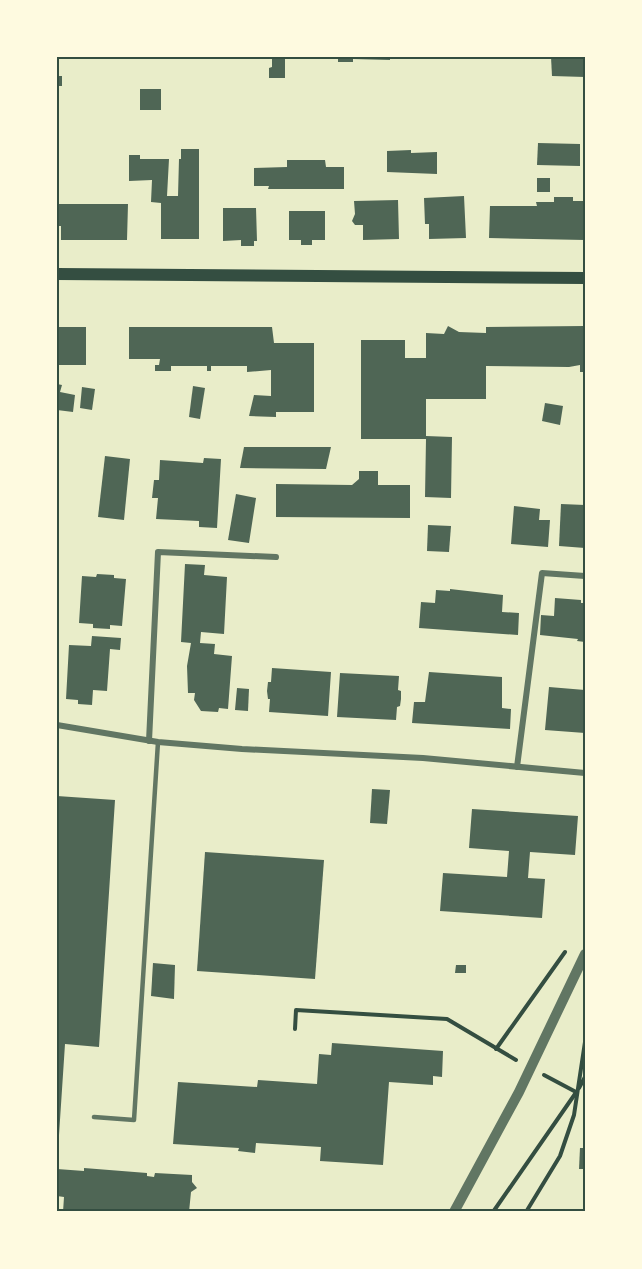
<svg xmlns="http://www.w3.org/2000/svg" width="642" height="1269" font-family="Lato,sans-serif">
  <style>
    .building { fill: #4f6655 }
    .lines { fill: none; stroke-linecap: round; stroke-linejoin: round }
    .path { stroke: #344e41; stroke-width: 4 }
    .service { stroke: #617663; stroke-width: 4.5 }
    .minor { stroke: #617663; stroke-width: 6 }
    .tertiary { stroke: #617663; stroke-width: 10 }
    .secondary { stroke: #344e41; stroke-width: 12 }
    .neatline { fill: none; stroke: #344e41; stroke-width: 2 }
  </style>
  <rect width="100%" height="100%" fill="#e9edc9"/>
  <g class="building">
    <rect x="103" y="57" width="25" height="2"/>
    <path d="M272 57H285V78H269V68L272 67Z"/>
    <path d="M338 57H390V60L353 59V62H338Z"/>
    <path d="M551 57H585V77L552 76Z"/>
    <rect x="57" y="76" width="5" height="10"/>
    <rect x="140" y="89" width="21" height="21"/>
    <path d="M538 143 580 144V166L537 165Z"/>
    <path d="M181 149H199V239H161V203L151 202 152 180 129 181V155H140V159H169L167 196H178L179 159H181Z"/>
    <path d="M411 150V153L437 152V174L387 172V151Z"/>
    <path d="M287 160H325L326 167H344V189H268L269 186H254V168L287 167Z"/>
    <rect x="537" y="178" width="13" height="14"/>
    <path d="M464 196 466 238 429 239V224H425L424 198Z"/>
    <path d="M554 197H573V201H585V240L489 238 490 206H537L536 202H554Z"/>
    <path d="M398 200 399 239 363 240V225H355L352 221 355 214 354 201Z"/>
    <path d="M57 204H128L127 240H61V226H57Z"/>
    <path d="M223 208H256L257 241H254V246H241V240L223 241Z"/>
    <path d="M289 211H325V240H312V245H301V240H289Z"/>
    <path d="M448 326 459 332 486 333V327L585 326V372H580V365L569 367 486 366V399H426V436L452 437 451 498 425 497 426 439H361V340H405V358H426V333L444 334Z"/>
    <rect x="57" y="327" width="29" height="38"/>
    <path d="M129 327H272L274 343H314V412H276V417L249 416 254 395 271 396V370L247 372V366H211V371H207V366H171V371H155V365H159L160 359H129Z"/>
    <path d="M57 384 62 385 60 392 75 395 73 412 57 410Z"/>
    <path d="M193 386 205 388 200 419 189 417Z"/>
    <path d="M82 387 95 389 92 410 80 408Z"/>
    <path d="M545 403 563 406 560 425 542 421Z"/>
    <path d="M244 447H331L326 469 240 468Z"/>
    <path d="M105 456 130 459 124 520 98 517Z"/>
    <path d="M204 458 221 459 217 528 199 527V521L156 519 158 498H152L154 480H159L160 460 203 463Z"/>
    <path d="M359 471H378V485H410V518L276 517V484L352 485 359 479Z"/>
    <path d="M236 494 256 498 249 543 228 540Z"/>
    <path d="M561 504 585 505V548L559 546Z"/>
    <path d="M514 506 540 509 539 520H550L548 547 511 544Z"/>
    <path d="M428 525 451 526 449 552 427 551Z"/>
    <path d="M185 564 205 565 204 575 227 577 224 634 201 632 200 643 215 644 214 654 232 656 228 709 219 708 218 712 201 711 194 700 195 693H188L187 666 191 643 181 642Z"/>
    <path d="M97 574 114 575V578L126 579 122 626 110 625V629L93 628V624L79 623 82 576 96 577Z"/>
    <path d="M450 589 503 595 502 612 519 613 518 635 419 628 421 602 435 603 436 590 450 591Z"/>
    <path d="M555 598 581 600V603H585V642L577 641 578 639 540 635 541 615 554 616Z"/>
    <path d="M92 636 121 638 120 650 110 649 107 691 93 690 92 705 78 704V700L66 699 69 645 91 646Z"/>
    <path d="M272 668 331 672 328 716 269 712 270 699H268L267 691 268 682H271Z"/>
    <path d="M429 672 502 677V708L511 709 510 729 412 723 414 702H425Z"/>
    <path d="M340 673 399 676 398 690 401 691V699L400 706 397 707 396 720 337 717Z"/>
    <path d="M549 687 585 690V733L545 730Z"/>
    <path d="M237 688 249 689 248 711 235 710Z"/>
    <path d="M372 789 390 790 387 824 370 823Z"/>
    <path d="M57 796 115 800 99 1047 65 1044 59 1135H57Z"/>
    <path d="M472 809 578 816 575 855 530 852 528 878 545 879 542 918 440 911 443 873 507 877 509 851 469 848Z"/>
    <path d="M205 852 324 860 315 979 197 971Z"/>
    <path d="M153 963 175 965 174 999 151 996Z"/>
    <path d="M456 965H466V973H455Z"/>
    <path d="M332 1043 443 1051 442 1077 433 1076V1085L389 1082 383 1165 320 1161 321 1147 256 1143 255 1153 238 1151 239 1148 173 1144 178 1082 257 1087 258 1080 317 1084 319 1054 331 1055Z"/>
    <path d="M580 1148H585V1169H579Z"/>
    <path d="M84 1168 147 1173V1176L154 1177 155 1173 192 1175V1182L197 1188 191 1192 189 1212H63L64 1197 57 1196V1169L84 1171Z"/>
  </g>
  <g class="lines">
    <g class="path">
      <path d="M295 1029 296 1010 447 1019 516 1060"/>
      <path d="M496 1049 565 952"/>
      <path d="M544 1075 576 1092"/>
      <path d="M579 1088 585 1077"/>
      <path d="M493 1212 575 1094"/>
      <path d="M526 1212 560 1156 574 1115 585 1042"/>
    </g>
    <path class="service" d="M94 1117 134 1120 158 742"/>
    <g class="minor">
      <path d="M57 725 158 742 242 749 423 758 585 773"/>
      <path d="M149 741 158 552 276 557"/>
      <path d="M517 767 542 573 585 576"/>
    </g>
    <path class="tertiary" d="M454 1212 519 1092 585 954"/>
    <path class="secondary" d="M57 274 585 278"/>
  </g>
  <rect width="642" height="1269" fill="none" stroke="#fefae0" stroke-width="117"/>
  <rect x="58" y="58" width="526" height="1152" class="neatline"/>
</svg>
